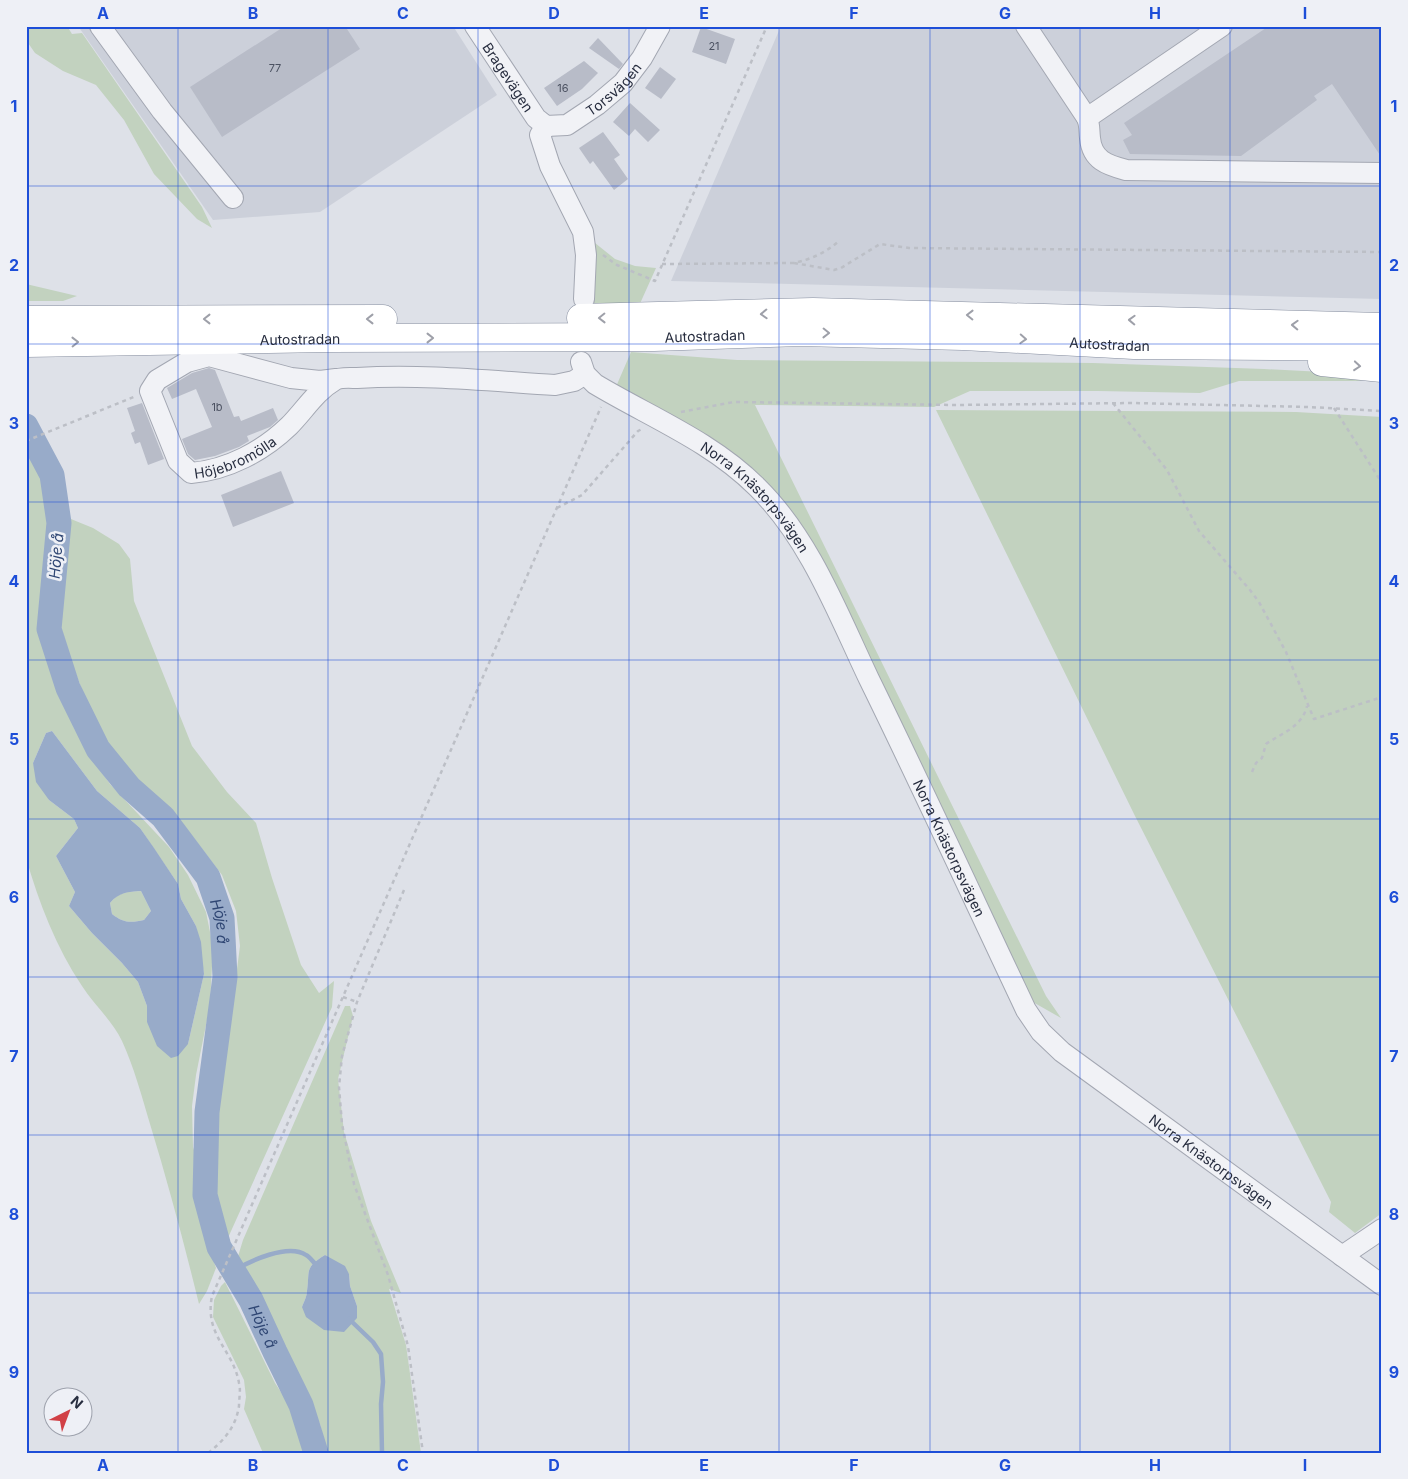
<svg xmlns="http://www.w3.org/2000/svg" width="1408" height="1479" font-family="Inter,sans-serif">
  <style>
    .built { fill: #ccd0da }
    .green { fill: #c2d2bf; fill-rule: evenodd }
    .water { fill: #98abc9; fill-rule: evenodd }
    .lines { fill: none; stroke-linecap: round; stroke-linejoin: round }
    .stream { stroke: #98abc9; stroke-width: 4.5 }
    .river { stroke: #98abc9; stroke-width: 25 }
    .building { fill: #b8bcc8 }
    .minor-casing { stroke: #a3a7b2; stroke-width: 22 }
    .highway-casing { stroke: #858d9f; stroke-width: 29 }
    .path { stroke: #bcbfc6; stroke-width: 2.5; stroke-dasharray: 4 4; stroke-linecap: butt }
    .minor { stroke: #f1f2f6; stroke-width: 20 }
    .highway { stroke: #fff; stroke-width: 28 }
    .oneway { stroke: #9ea0a9 }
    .grid { fill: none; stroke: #1d4ed8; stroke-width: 1; stroke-opacity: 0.55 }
    .labels { text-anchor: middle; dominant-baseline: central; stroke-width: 5; stroke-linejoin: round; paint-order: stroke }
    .number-label { font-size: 11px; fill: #4b5161 }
    .street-label { font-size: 14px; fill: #272d3f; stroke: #eef0f6 }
    .water-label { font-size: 15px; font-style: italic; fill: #304774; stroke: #eef0f6 }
    .neatline { fill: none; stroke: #1d4ed8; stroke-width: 2 }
    .grid-label { font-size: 16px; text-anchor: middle; font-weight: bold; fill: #1d4ed8 }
  </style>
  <rect width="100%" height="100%" fill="#dee1e8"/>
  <g class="built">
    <path d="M78 26H453L497 95 320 212 213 220Z"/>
    <path d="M781 26H1382V299L671 281Z"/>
  </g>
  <g class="green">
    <path d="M26 26H67L72 34 82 33 202 207 212 228 197 219 154 174 124 120 96 85 63 71 35 53 26 40Z"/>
    <path d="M590 239 615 259 635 266 656 268 638 308 589 306Z"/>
    <path d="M26 284 77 296 63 301H26Z"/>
    <path d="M631 352 737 360 1093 363 1264 369 1382 375V377L1357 381H1239L1200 393 1098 391H970L934 407 755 405 1046 996 1061 1018 1024 997 793 521 615 389Z"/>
    <path d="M936 410 1296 412 1382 417V1213L1355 1233 1329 1212 1331 1202 1135 816Z"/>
    <path d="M31 446 44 477 53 510 50 567 44 603 43 629 56 679 64 701 70 710 74 728 88 753 110 784 169 847 188 875 206 912 213 947 210 1005 196 1075 192 1106 193 1147 197 1159 198 1214 216 1268 207 1291 199 1304C184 1243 168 1183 150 1124 142 1097 134 1067 122 1041 112 1020 94 1005 82 986 56 947 39 903 26 858V448ZM52 731 97 791 140 828 178 884 181 899 196 926 204 974 188 1044 147 1022V1006L138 982 122 963 92 933 69 906 75 892 56 856 78 828 74 819 49 800 33 763 46 733Z"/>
    <path d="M66 517 93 528 119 544 130 559 134 601 192 746 227 792 256 823 272 878 301 965 319 993 334 981 332 1007 227 1240 219 1226 213 1204 212 1165 215 1122 226 1033 236 977 240 946 236 911 222 875 193 837 126 769 107 746 92 717 72 663 61 627 60 596Z"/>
    <path d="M141 891 151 911 144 920C131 923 123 923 112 914L110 903C120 891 127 892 141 891Z"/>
    <path d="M345 1006H350L353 1016 338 1079 344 1132 371 1221 401 1293 389 1289 406 1345 421 1453H327L320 1424 293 1377 260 1304 236 1263 243 1240ZM325 1255 349 1274 350 1286 357 1306 302 1307C304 1302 307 1296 307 1291 310 1270 304 1268 325 1255Z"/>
    <path d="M225 1282 275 1383 302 1424 309 1453H263L244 1409 246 1397 244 1380 213 1317 214 1300 221 1286Z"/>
  </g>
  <g class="water">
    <path d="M52 731 97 791 140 828 154 848 178 884 181 899 196 926 201 942 204 974 188 1044 178 1056 171 1058 157 1046 147 1022V1006L138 982 122 963 92 933 69 906 75 892 56 856 78 828 74 819 49 800 36 782 33 763 46 733ZM141 891 151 911 144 920C131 923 123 923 112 914L110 903C119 892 128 892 141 891Z"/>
    <path d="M325 1255 345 1266 349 1274 350 1286 357 1306V1318L344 1332 324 1330 306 1317 302 1307C304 1302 307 1296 307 1291 310 1270 304 1268 325 1255Z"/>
  </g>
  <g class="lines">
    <g class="stream">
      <path d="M233 1271C250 1261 288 1243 306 1255 310 1257 314 1263 317 1266"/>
      <path d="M349 1319 373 1342 381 1354 383 1382 381 1404 382 1453"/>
    </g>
    <path class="river" id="s1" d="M26 426 52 475 59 523 49 629 68 688 98 749 129 787 163 817 208 877 222 918 225 977 207 1112 205 1195 219 1247 251 1300 275 1352 301 1405 316 1453"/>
  </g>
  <g class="building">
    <path d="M285 26H345L360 49 222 137 190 87Z"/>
    <path d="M1269 26H1382V158L1332 84 1314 96 1317 100 1241 156 1130 154 1123 140 1132 135 1124 123Z"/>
    <path d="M701 27 735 39 726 64 692 52Z"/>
    <path d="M598 38 623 64 619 69 589 48Z"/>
    <path d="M584 61 598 73 582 89 557 106 544 88Z"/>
    <path d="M660 67 676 79 661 99 645 88Z"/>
    <path d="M630 103 660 130 648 142 635 129 629 136 613 122Z"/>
    <path d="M603 132 620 155 614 159 628 179 614 190 593 161 590 164 579 148Z"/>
    <path d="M209 368 215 370 234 417 239 416 241 421 273 408 278 420 270 427 247 436 249 441 239 447 215 456 195 460 188 454 182 439 212 427 196 389 172 399 167 388 192 373Z"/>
    <path d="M142 403 164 459 148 465 140 442 135 444 131 433 135 431 127 408Z"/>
    <path d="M281 471 294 503 233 527 221 495Z"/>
  </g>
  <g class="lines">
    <g class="minor-casing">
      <g id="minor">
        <path d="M100 26 162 111 233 198"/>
        <path id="s2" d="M475 26 536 118 546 126"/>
        <path d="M1026 26 1087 118 1222 26"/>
        <path d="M1087 118C1090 125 1089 130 1090 138 1092 160 1107 165 1126 170L1382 173"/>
        <path d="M546 126 540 135 550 166 583 232 586 255 584 299"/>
        <path id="s3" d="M546 126 567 125 597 105 623 83 642 58 660 26"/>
        <path id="s4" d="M581 362 585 374 595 384C650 417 711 441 757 487 810 539 838 614 869 679 923 789 974 900 1026 1010L1041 1032 1062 1052 1382 1285"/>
        <path id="s5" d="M336 379 320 381 291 378 209 356 187 362 157 380 150 391 178 461 191 473C228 470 263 451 289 426 304 411 316 391 335 380 340 377 351 378 357 378 423 374 490 381 555 385L574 381 585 374"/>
        <path d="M1342 1256 1382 1229"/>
      </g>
    </g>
    <g class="highway-casing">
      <g id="highway">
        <path d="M581 318 813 312 1382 327"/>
        <path d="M26 320 383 319"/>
        <path id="s6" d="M26 343 328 338 654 337 801 332 963 336 1134 345 1382 347"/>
        <path d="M1322 362 1382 368"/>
      </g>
    </g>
    <g class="path">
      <path d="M603 255 617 265 655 281 767 26"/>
      <path d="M794 263 834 270 841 268 880 244 909 248 1382 252"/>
      <path d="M662 264 794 263C812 259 827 252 840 240"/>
      <path d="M1113 403 1167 470 1199 531 1250 590 1259 602 1286 652 1314 719 1382 697"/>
      <path d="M1334 408 1382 483"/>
      <path d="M681 412 734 402 957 405 1132 403 1309 407 1382 411"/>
      <path d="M26 441 136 396"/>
      <path d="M557 508 582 495 638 431 642 429"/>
      <path d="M1252 772 1256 763 1262 758 1266 744C1282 733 1302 727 1307 706"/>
      <path d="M404 890 357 1002 342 1056 339 1087 342 1124 354 1184 388 1275 408 1346 423 1453"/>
      <path d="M343 997 357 1002"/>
      <path d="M208 1453C225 1440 236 1426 239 1406 239 1398 241 1390 239 1383 233 1349 204 1336 212 1296L601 407"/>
    </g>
    <use href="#minor" class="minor"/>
    <use href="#highway" class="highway"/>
  </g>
  <defs><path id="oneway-chevron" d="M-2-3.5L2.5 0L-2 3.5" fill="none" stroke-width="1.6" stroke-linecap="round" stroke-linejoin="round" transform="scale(1.25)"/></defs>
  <g class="oneway">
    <use href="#oneway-chevron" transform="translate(764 314) rotate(178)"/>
    <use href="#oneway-chevron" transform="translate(970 315) rotate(-179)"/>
    <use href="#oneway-chevron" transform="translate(602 318) rotate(179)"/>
    <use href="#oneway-chevron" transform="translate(207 319) rotate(180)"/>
    <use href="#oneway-chevron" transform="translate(370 319) rotate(-180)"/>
    <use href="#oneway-chevron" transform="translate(1132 320) rotate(-178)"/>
    <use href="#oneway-chevron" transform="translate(1295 325) rotate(-178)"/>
    <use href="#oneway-chevron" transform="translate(826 333) rotate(1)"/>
    <use href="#oneway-chevron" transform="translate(430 338)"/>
    <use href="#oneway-chevron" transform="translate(1023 339) rotate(3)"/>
    <use href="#oneway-chevron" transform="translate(75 342) rotate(-1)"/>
    <use href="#oneway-chevron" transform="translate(1357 366) rotate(5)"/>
  </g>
  <path class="grid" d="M178 26V1453M328 26V1453M478 26V1453M629 26V1453M779 26V1453M930 26V1453M1080 26V1453M1230 26V1453M26 186H1382M26 344H1382M26 502H1382M26 660H1382M26 819H1382M26 977H1382M26 1135H1382M26 1293H1382"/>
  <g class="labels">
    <g class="number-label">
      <text x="714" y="46">21</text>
      <text x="275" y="68">77</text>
      <text x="563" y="88">16</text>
      <text x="217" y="407">1b</text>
    </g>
    <g class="street-label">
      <text stroke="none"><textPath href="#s2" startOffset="61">Bragevägen</textPath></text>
      <text stroke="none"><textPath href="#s3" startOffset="80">Torsvägen</textPath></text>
      <text stroke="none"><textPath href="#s6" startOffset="679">Autostradan</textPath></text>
      <text stroke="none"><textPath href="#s6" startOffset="274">Autostradan</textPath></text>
      <text stroke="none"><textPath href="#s6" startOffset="1084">Autostradan</textPath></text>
      <text stroke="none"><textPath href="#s5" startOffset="341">Höjebromölla</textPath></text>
      <text stroke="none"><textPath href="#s4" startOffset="225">Norra Knästorpsvägen</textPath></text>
      <text stroke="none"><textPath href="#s4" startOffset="630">Norra Knästorpsvägen</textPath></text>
      <text stroke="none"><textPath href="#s4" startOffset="1050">Norra Knästorpsvägen</textPath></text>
    </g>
    <g class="water-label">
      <text transform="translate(56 556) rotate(-85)">Höje å</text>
      <text stroke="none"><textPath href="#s1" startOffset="556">Höje å</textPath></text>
      <text stroke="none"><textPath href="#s1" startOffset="976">Höje å</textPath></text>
    </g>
  </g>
  <rect width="1408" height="1479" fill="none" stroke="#eef0f6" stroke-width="55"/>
  <g transform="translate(68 1412) rotate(42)"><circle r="24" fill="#eef0f6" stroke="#9ea2ad"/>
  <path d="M0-4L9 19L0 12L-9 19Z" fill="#d14046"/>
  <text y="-8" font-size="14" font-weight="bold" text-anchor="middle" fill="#272d3f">N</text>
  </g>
  <rect x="28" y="28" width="1352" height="1424" class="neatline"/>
  <g class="grid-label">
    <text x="103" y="19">A</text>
    <text x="253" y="19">B</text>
    <text x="403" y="19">C</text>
    <text x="554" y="19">D</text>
    <text x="704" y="19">E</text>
    <text x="854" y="19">F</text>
    <text x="1005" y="19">G</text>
    <text x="1155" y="19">H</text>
    <text x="1305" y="19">I</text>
    <text x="14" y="112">1</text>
    <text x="1394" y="112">1</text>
    <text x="14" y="271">2</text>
    <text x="1394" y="271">2</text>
    <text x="14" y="429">3</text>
    <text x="1394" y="429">3</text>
    <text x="14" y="587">4</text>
    <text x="1394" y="587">4</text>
    <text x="14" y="745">5</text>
    <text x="1394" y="745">5</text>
    <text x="14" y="903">6</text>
    <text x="1394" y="903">6</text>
    <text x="14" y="1062">7</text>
    <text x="1394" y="1062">7</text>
    <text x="14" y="1220">8</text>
    <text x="1394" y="1220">8</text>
    <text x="14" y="1378">9</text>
    <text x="1394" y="1378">9</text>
    <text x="103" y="1471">A</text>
    <text x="253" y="1471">B</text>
    <text x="403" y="1471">C</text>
    <text x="554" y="1471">D</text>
    <text x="704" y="1471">E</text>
    <text x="854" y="1471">F</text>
    <text x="1005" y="1471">G</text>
    <text x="1155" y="1471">H</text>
    <text x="1305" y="1471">I</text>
  </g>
</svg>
